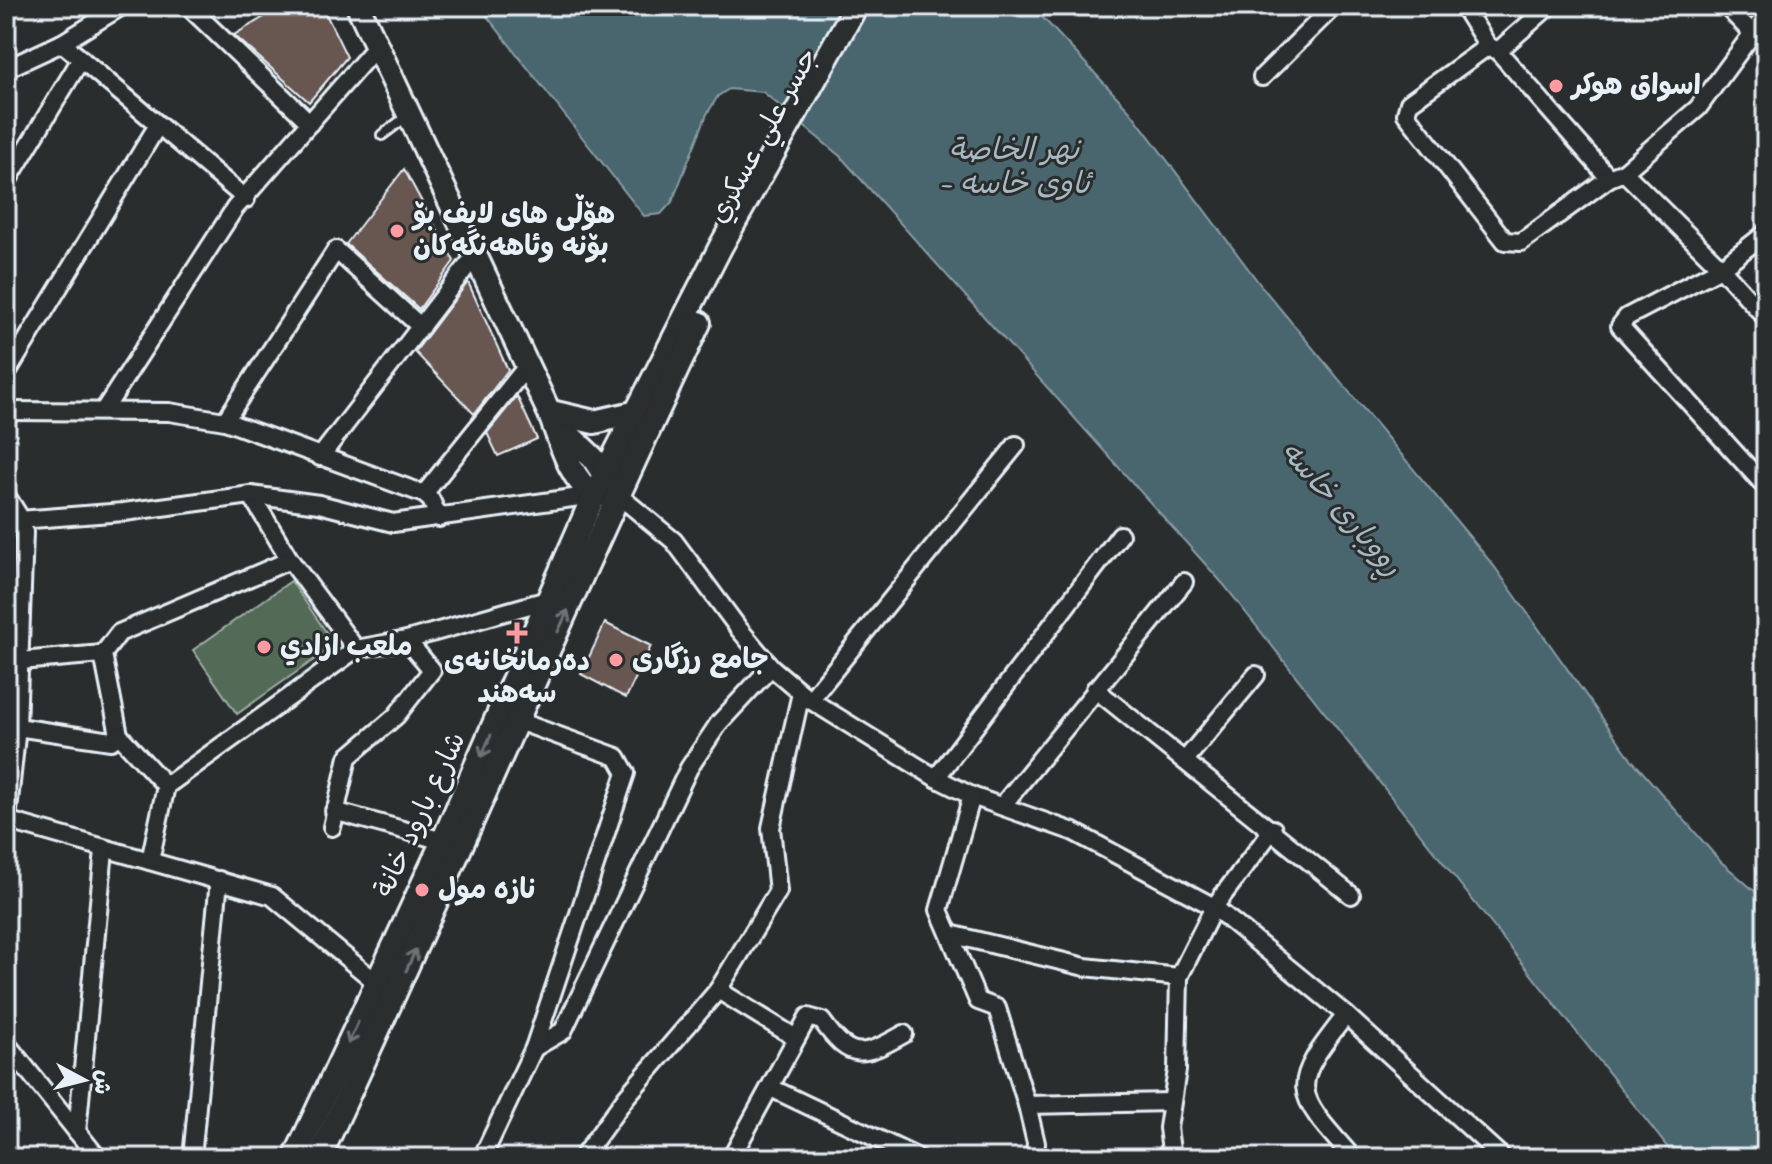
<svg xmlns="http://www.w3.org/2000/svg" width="1772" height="1164" font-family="Mynerve,'Playpen Sans Arabic',sans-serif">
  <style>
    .green { fill: #536a57; stroke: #9eaea8; stroke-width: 2 }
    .water { fill: #49656e; stroke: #899da5; stroke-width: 2 }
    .building { fill: #685651; stroke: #e8f1f8; stroke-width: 2 }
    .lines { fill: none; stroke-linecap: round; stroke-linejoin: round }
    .lane-casing { stroke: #e8f1f8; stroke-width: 14 }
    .street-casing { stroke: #e8f1f8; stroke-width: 22 }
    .secondary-casing { stroke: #e8f1f8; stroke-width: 28 }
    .lane { stroke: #2a2d2e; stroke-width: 8 }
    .street { stroke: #2a2d2e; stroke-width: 16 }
    .secondary { stroke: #2a2d2e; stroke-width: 22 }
    .oneway { stroke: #6c7275 }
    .poi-dot { fill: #ff9aa2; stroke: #2a2d2e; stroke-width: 3 }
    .labels { text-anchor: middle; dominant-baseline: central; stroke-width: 6; stroke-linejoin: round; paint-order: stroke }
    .poi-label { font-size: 28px; font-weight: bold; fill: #e8f1f8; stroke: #2a2d2e; text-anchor: start }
    .street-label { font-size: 28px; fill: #e8f1f8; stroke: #2a2d2e }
    .water-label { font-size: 30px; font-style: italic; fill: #a8b9c1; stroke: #2a2d2e }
  </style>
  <rect width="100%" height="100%" fill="#2a2d2e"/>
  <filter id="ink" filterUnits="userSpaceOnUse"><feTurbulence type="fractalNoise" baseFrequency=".0125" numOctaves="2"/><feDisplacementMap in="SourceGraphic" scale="16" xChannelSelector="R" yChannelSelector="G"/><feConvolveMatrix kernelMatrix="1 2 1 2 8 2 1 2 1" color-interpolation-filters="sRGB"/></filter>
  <g filter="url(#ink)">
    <path class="green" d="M291 581 335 645 237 714 193 650Z"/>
    <path class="water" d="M479 6H1032L1130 111 1262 287 1494 566 1632 760 1720 861 1766 901V1158H1676L1224 585 841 157 763 92 729 89 718 96 707 114 672 202 661 214 644 216Z"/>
    <g class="building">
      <path d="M271 6H322L347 57 309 102 234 35 274 11Z"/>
      <path d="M404 169 454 261 419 309 346 244Z"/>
      <path d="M468 282 508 370 474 414 415 352Z"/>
      <path d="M517 396 537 439 498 456 487 433Z"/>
      <path d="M605 623 651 646 626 698 581 674Z"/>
    </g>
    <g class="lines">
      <g class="lane-casing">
        <path id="lane" d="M382 135 406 117"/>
      </g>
      <g class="street-casing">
        <g id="street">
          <path d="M188 6 310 123"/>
          <path d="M1463 6 1488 46 1498 51 1609 178"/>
          <path d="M1726 6 1751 32"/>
          <path d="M62 43 246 199"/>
          <path d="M1488 46 1409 103 1406 114 1505 241 1521 242 1609 178 1624 172 1698 108 1766 15"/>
          <path d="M1498 51 1549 6"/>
          <path d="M6 69 62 43 122 6"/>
          <path d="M1262 77 1334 6"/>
          <path d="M1624 172 1721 268 1627 317 1620 326 1766 487"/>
          <path d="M6 183 81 59"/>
          <path d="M1766 233 1721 268 1766 318"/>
          <path d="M6 374 158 125"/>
          <path d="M104 410 235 208 376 47"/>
          <path d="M6 411 169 412 225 421 424 494 431 500 439 518"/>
          <path d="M225 421 336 250 421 327"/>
          <path d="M320 457 474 257"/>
          <path d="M424 494 527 366"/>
          <path d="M617 494 674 541 739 629 771 667 810 700 936 778 972 796 1074 832 1214 907 1346 1015 1503 1158"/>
          <path d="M6 495 21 519 24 532 17 727 7 820"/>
          <path d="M251 495 290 560 356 649"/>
          <path d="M6 521 124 512 251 495 319 504 393 523 594 495"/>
          <path d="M20 661 103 654"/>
          <path d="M1095 689 1351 895"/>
          <path d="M810 700 1016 445"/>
          <path d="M17 727 111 741 119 735 103 654 119 633 290 560"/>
          <path d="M119 735 166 786"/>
          <path d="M1186 759 1256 675"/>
          <path d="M936 778 1120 535"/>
          <path d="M972 796 939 910 978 1001 997 1008 1027 1105 1171 1102"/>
          <path d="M1002 806 1184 582"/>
          <path d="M334 811 443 841"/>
          <path d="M6 820 272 896 377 983"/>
          <path d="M332 827 348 757 396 716 432 670 407 640"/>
          <path d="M150 861 166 786 356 649 407 640 547 600"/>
          <path d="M950 934 1085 967 1179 977"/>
          <path d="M718 990 796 1038"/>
          <path d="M1346 1015C1289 1087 1292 1090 1353 1158"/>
          <path d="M6 1043 98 1158"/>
          <path d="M534 1048 563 1031 689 768 719 723 771 667"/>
          <path d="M771 1088 918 1158"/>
          <path d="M1027 1105 1036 1143 1035 1158"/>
          <path d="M77 1132 104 850"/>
          <path d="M192 1158 219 880"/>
          <path d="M482 1158 534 1048 626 773 617 757 518 721"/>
          <path d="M582 1158 626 1097 718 990 778 891 771 828 801 693"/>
          <path d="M731 1158 808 1017 822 1021C851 1062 863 1057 904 1034"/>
          <path d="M1172 1158 1168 1128 1177 1070 1179 977 1214 907 1273 829"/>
        </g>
      </g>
      <g class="secondary-casing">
        <g id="secondary">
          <path d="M358 6 549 412C560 439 568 477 594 495L617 494 593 458 552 419"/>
          <path d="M551 412 594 422 638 412"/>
          <path d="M295 1158 443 841 594 495 721 246 856 6"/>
          <path d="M319 1158C449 881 567 599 699 323"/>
        </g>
      </g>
      <use href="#lane" class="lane"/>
      <use href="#street" class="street"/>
      <use href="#secondary" class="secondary"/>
    </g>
    <defs><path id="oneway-shaft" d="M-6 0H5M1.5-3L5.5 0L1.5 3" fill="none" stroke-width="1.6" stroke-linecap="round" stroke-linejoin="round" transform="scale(2)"/></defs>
    <g class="oneway">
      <use href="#oneway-shaft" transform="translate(563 621) rotate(-65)"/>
      <use href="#oneway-shaft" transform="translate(486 746) rotate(114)"/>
      <use href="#oneway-shaft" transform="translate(411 960) rotate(-66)"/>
      <use href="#oneway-shaft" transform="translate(353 1033) rotate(115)"/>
    </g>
  </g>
  <g class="poi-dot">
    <circle cx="1556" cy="86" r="8"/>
    <circle cx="397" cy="231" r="8"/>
    <path d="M513 621h8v8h8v8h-8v8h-8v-8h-8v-8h8z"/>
    <circle cx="264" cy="647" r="8"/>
    <circle cx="616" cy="660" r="8"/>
    <circle cx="422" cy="890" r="8"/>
  </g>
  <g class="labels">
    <g class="poi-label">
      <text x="1572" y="86">اسواق هوكر</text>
      <text x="413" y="215">هۆڵی های لایف بۆ<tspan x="413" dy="32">بۆنە وئاهەنگەکان</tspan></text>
      <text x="280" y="647">ملعب ازادي</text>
      <text x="632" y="660">جامع رزگاری</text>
      <text x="517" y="662" text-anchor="middle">دەرمانخانەی<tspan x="517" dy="32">سەهند</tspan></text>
      <text x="438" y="890">نازه مول</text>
    </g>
    <g class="street-label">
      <text transform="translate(764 136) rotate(-61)">جسر علي عسكري</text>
      <text transform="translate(421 815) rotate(-65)">شارع بارود خانة</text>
    </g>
    <g class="water-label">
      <text x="1014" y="150">نهر الخاصة<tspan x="1014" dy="34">- ئاوی خاسە</tspan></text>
      <text transform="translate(1341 509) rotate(49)">ڕووباری خاسە</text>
    </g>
  </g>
  <rect width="1772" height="1164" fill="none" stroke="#2a2d2e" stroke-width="32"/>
  <rect x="16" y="16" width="1740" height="1132" fill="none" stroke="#e8f1f8" stroke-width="3" filter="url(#ink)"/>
  <g transform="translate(84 1080) rotate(97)" stroke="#2a2d2e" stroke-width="6" paint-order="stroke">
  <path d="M0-6L14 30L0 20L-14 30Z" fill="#e8f1f8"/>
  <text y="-12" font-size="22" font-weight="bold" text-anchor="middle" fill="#e8f1f8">ش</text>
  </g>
</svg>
